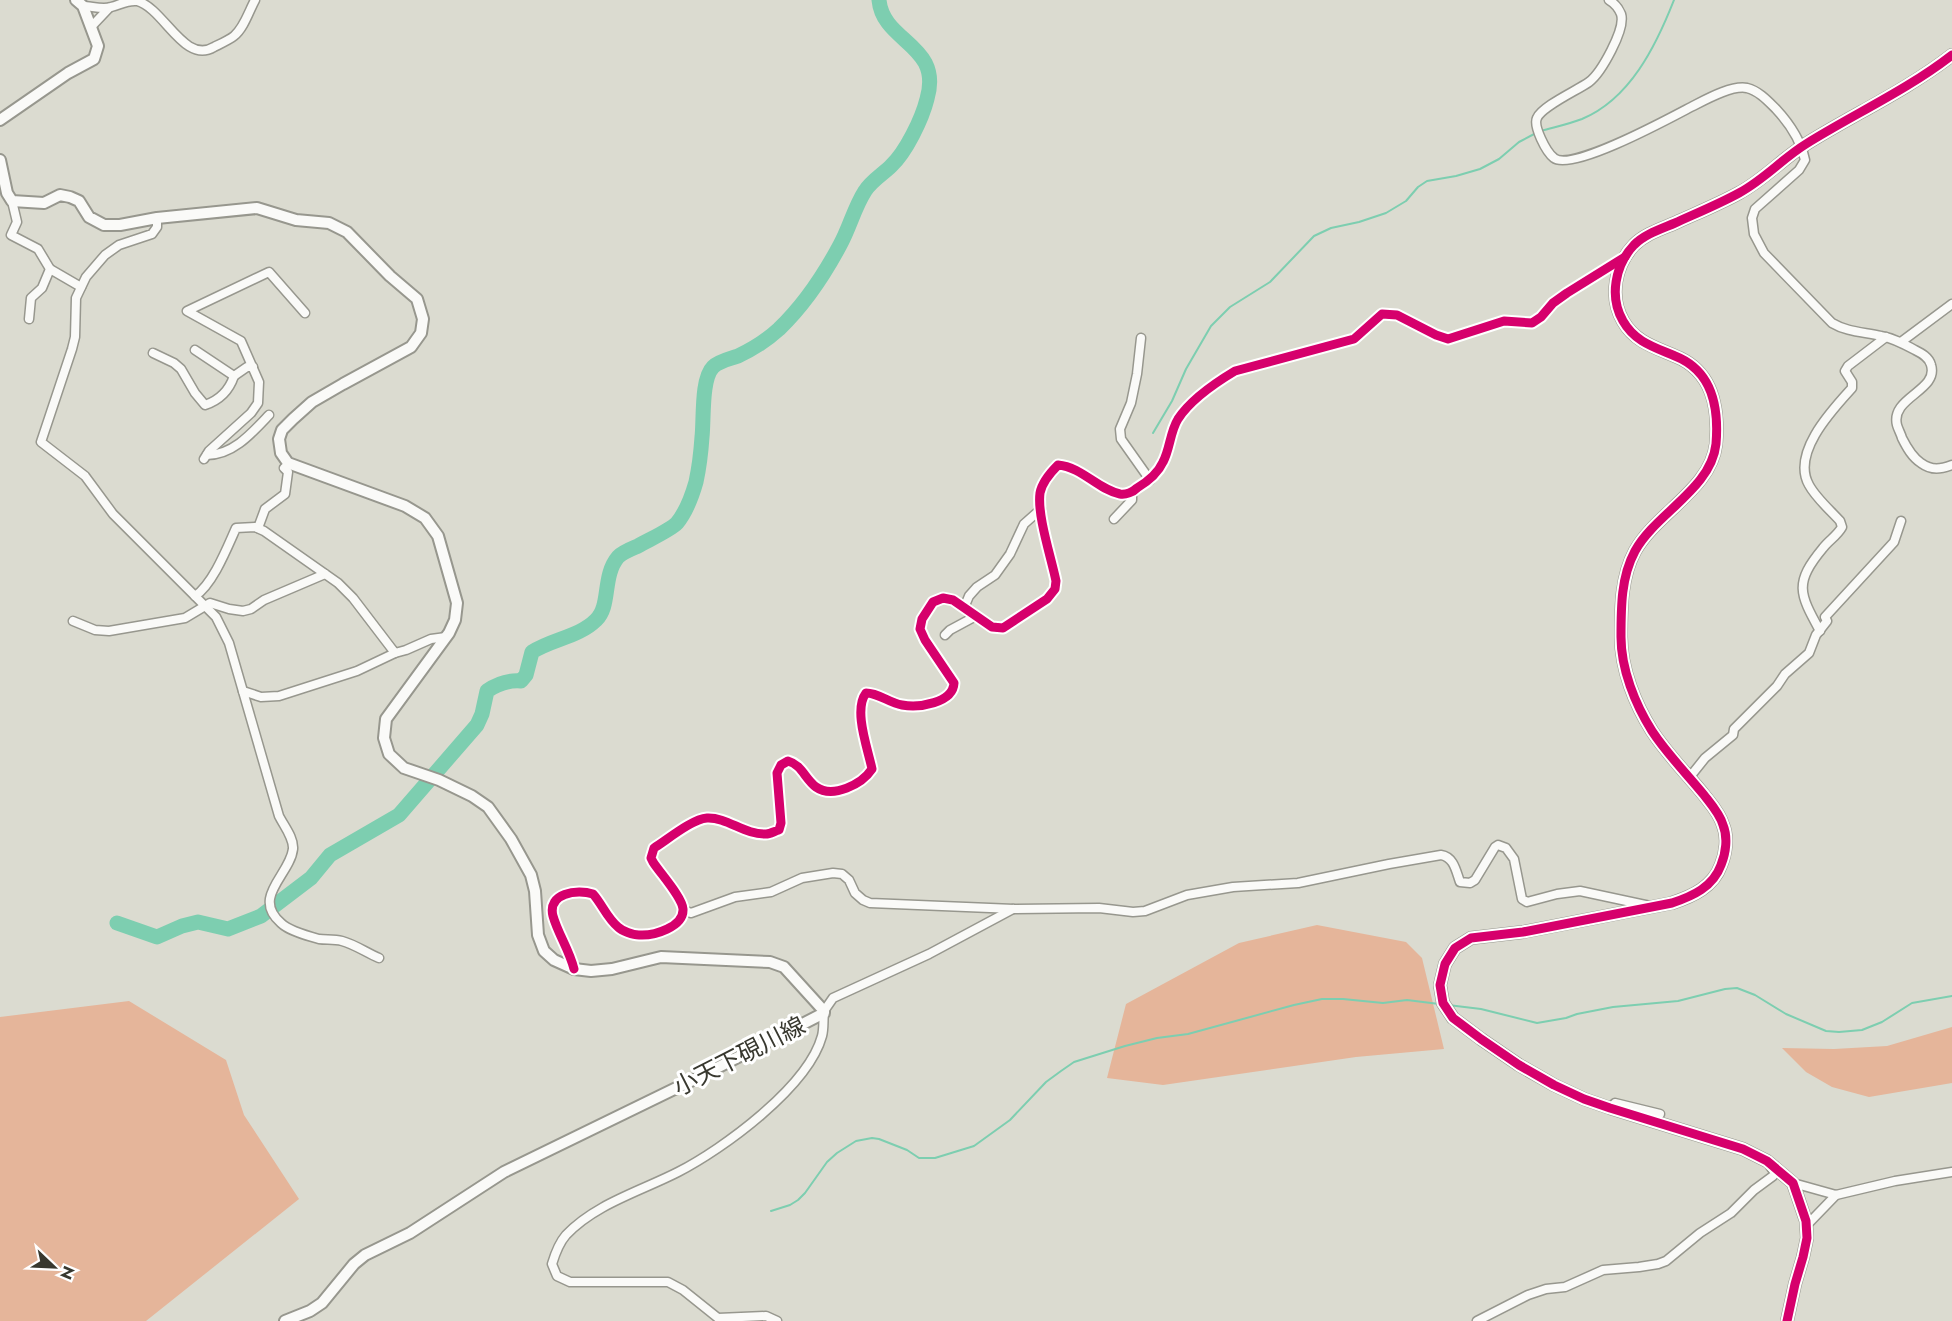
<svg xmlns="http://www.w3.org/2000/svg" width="1952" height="1321" font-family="Jost,'Noto Sans JP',sans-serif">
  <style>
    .forest { fill: #e5b59a }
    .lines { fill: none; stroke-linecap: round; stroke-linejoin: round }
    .stream { stroke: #7dceb0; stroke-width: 2 }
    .river { stroke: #7dceb0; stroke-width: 15 }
    .minor-casing { stroke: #97978e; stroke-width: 11 }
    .tertiary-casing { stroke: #97978e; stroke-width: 14 }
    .secondary-casing { stroke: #97978e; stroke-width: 14 }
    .minor { stroke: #fafaf8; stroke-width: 8 }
    .tertiary { stroke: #fafaf8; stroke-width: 10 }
    .secondary { stroke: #fafaf8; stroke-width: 10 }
    .cycleway-casing { stroke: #fff; stroke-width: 13 }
    .cycleway { stroke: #d6006c; stroke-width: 9 }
    .labels { text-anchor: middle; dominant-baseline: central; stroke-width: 6; stroke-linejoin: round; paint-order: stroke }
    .street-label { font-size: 24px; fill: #38382f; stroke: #fff }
  </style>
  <rect width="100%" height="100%" fill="#dbdbd0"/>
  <g class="forest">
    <path d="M1317 925 1406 942 1422 958 1444 1049 1356 1057 1163 1085 1107 1078 1126 1004 1239 943Z"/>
    <path d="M129 1001 226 1060 244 1115 299 1199 146 1321H0V1017Z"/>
    <path d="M1952 1027V1083L1869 1097 1832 1087 1806 1072 1782 1048 1834 1049 1887 1046Z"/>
  </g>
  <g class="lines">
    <g class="stream">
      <path d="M1541 131C1555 127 1569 124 1582 119 1630 99 1656 46 1674 0"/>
      <path d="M1153 433 1172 401 1186 369 1211 326 1230 307 1270 282 1314 236 1331 228 1359 222 1386 213 1406 201 1418 187 1427 181 1456 176 1480 169 1499 159 1519 142 1536 133"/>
      <path d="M1448 1005 1481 1009 1537 1023 1566 1018 1577 1014 1613 1007 1678 1001 1725 989 1737 988 1755 995 1786 1014 1826 1031 1839 1032 1862 1030 1882 1022 1912 1003 1952 996"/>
      <path d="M771 1211 790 1205 798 1200 805 1193 827 1162 837 1153 856 1141 872 1138 879 1139 907 1150 919 1158H935L974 1146 1010 1120 1046 1082 1061 1071 1074 1062 1125 1046 1157 1038 1188 1034 1294 1005 1322 999H1343L1383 1003 1407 1000 1439 1004"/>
    </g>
    <path class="river" d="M117 923 157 937 182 926 198 922 228 929 261 916 311 878 330 855 399 815 477 725 482 714 487 691C497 684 508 680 521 681L526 675 532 652C552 639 579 637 596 620 611 606 602 576 618 557 623 552 631 549 638 546 648 540 669 531 677 523 686 512 692 496 696 482 699 468 701 452 702 437 704 420 701 379 713 367 719 361 730 359 738 356 753 349 767 340 779 329 804 305 824 275 840 245 850 227 854 208 865 191 871 181 883 174 891 166 906 152 922 119 927 99 943 44 883 43 879 0"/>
    <g class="minor-casing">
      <g id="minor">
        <path d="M1609 0C1614 3 1619 9 1621 14 1626 29 1601 73 1589 82 1578 90 1542 106 1537 118 1533 126 1546 152 1554 158 1571 172 1670 118 1691 107 1705 100 1731 85 1747 88 1759 91 1768 101 1776 109 1789 123 1801 141 1805 160L1799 170 1755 209 1752 218 1754 234 1764 253 1832 323C1847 332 1864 332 1881 336 1893 338 1904 344 1915 350 1921 353 1929 357 1931 365 1939 391 1890 397 1897 425 1898 429 1901 434 1902 438 1907 448 1912 457 1921 463 1932 471 1941 469 1952 465"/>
        <path d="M83 6C91 6 103 10 111 7 120 5 126 0 137 1 164 8 184 65 214 47 220 44 229 40 234 36 244 28 249 11 255 0"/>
        <path d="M91 27 109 8"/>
        <path d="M12 201 17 222 11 235 38 249 50 269 42 288 31 298 29 319"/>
        <path d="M157 218V227L152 234 119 245 105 255 86 277 76 298 75 337 72 349 41 442 85 476 113 514 216 617 229 643 279 816C284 826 294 838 293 849 290 875 251 897 281 923 289 931 308 936 319 939 326 940 334 939 342 941 354 944 367 953 379 958"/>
        <path d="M50 269 81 287"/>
        <path d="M1141 338 1137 374 1131 403 1120 429 1121 439 1150 480"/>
        <path d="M1901 342 1952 304"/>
        <path d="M195 350 234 376 247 367H253"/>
        <path d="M153 353 174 363 181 369 195 393 205 405C220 400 229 391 234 376"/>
        <path d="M207 455C233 455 252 433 269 415"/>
        <path d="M204 459 209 451 251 413 258 403 259 382 241 341 187 311 269 272 305 313"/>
        <path d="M1114 519 1132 500V492"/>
        <path d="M258 528 265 509 285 494 288 472 284 468"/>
        <path d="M195 596C213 584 227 548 236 528L255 527 264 531 338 583 353 598 395 653 406 650 431 639 446 637"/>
        <path d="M964 608 969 596 977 587 995 575 1010 554 1024 524 1041 509"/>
        <path d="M73 621 95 630 109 631 185 618 210 603 229 609 243 611 251 609 264 600 325 574"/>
        <path d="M1820 631C1799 593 1794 583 1823 548 1829 540 1837 536 1842 527L1840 521C1830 510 1816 498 1809 485 1791 453 1832 410 1852 388V382L1845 371 1848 366 1886 337"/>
        <path d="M945 635 950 630 976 616"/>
        <path d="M243 691 261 697 279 696 357 671 395 653"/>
        <path d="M1689 778 1705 758 1733 735 1734 729 1777 686 1785 674 1809 653 1816 635 1827 621 1825 617 1894 542 1901 521"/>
        <path d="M683 910 691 913 735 897 771 892 802 878 833 873 842 874 849 880 855 893 863 900 870 903 1014 909 1099 908 1133 912 1145 911 1187 895 1233 887 1298 883 1389 864 1441 855C1454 857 1456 871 1460 882L1470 883 1475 880 1495 847 1498 845 1506 848 1514 859 1522 899 1527 902 1557 894 1580 891 1650 906"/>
        <path d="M574 969C569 949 558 934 553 916 547 893 577 889 593 894 602 904 607 918 618 927 622 931 633 935 639 935 654 936 684 927 683 909 682 897 660 873 653 862L651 858 654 848C667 840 692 819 707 818 727 817 745 835 766 834 770 834 775 831 779 830L781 823 777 773 781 765 788 761C802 765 805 779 816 787 833 799 862 784 872 769 868 749 853 710 866 693 879 693 889 703 902 705 919 708 953 703 954 683L925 640 920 629 922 619 933 602 943 598 953 600 992 627 1003 628 1047 599 1055 589 1056 581C1051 557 1037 515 1040 493 1042 482 1050 473 1058 465 1082 467 1097 489 1120 494 1126 495 1133 492 1137 488 1147 482 1158 473 1163 462 1170 449 1170 432 1178 419 1191 399 1215 383 1235 371L1354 339 1382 314 1397 315 1436 335 1448 339 1504 321 1532 323 1541 317 1553 303 1567 293 1624 258"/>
        <path d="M824 1011 833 998 929 954 1013 909"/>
        <path d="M1610 1108 1615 1103 1660 1114"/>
        <path d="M1793 1183 1836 1195 1895 1181 1952 1172"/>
        <path d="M1806 1226 1836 1195"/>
        <path d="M777 1321 766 1316 718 1318 683 1290 668 1282H570L557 1276 552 1264C555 1254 559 1243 566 1235 595 1204 641 1191 678 1172 723 1149 808 1087 822 1036 824 1029 823 1020 824 1013"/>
        <path d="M1477 1321 1528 1295 1546 1289 1565 1287 1603 1270 1639 1267 1658 1264 1666 1261 1700 1233 1731 1213 1754 1190 1773 1176 1775 1173 1770 1166"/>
      </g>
    </g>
    <g class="tertiary-casing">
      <path id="tertiary" d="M1787 1321 1795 1284 1803 1257 1807 1238 1806 1221 1793 1183 1767 1161 1743 1149 1610 1108 1584 1099 1554 1085 1519 1065 1481 1039 1453 1018 1443 1003 1440 985 1445 964 1455 948 1471 938 1523 932 1672 903C1693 896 1713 887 1721 865 1726 853 1728 837 1723 825 1720 814 1711 804 1704 795 1687 774 1667 754 1652 731 1635 704 1621 669 1621 637 1621 607 1621 577 1635 551 1656 513 1711 489 1716 444 1719 408 1713 371 1675 356 1654 347 1635 342 1623 321 1609 297 1615 265 1634 245 1645 234 1661 229 1675 223 1697 213 1719 204 1739 193 1765 179 1783 158 1806 144 1854 114 1907 90 1952 55"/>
    </g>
    <g class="secondary-casing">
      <g id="secondary">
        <path d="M0 120 68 73 94 59 98 46 83 6 76 0"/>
        <path d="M0 160 7 193 12 201 44 203 60 195 70 197 79 201 89 217 104 225H120L157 218 257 208 296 220 329 223 347 232 390 276 417 299 423 319 421 333 411 347 343 384 312 402 293 419 282 430 279 439 281 453 288 463 405 506 425 518 438 536 457 603 455 620 449 633 386 719 384 738 389 754 404 768 439 780 472 796 488 807 511 839 531 875 535 891 538 935 544 951 554 960 574 969 591 971 612 969 661 957 770 962 784 967 824 1011V1013L703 1075 504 1172 410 1233 365 1255 354 1264 322 1303 310 1311 285 1321"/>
      </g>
    </g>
    <use href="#minor" class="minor"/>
    <use href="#tertiary" class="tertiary"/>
    <use href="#secondary" class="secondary"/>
    <g class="cycleway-casing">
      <g id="cycleway">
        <path d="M574 969C569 949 558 934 553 916 547 893 577 889 593 894 602 904 607 918 618 927 622 931 633 935 639 935 654 936 684 927 683 909 682 897 660 873 653 862L651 858 654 848C667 840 692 819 707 818 727 817 745 835 766 834 770 834 775 831 779 830L781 823 777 773 781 765 788 761C802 765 805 779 816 787 833 799 862 784 872 769 868 749 853 710 866 693 879 693 889 703 902 705 919 708 953 703 954 683L925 640 920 629 922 619 933 602 943 598 953 600 992 627 1003 628 1047 599 1055 589 1056 581C1051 557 1037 515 1040 493 1042 482 1050 473 1058 465 1082 467 1097 489 1120 494 1126 495 1133 492 1137 488 1147 482 1158 473 1163 462 1170 449 1170 432 1178 419 1191 399 1215 383 1235 371L1354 339 1382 314 1397 315 1436 335 1448 339 1504 321 1532 323 1541 317 1553 303 1567 293 1625 257"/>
        <path d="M1787 1321 1795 1284 1803 1257 1807 1238 1806 1221 1793 1183 1767 1161 1743 1149 1610 1108 1584 1099 1554 1085 1519 1065 1481 1039 1453 1018 1443 1003 1440 985 1445 964 1455 948 1471 938 1523 932 1672 903C1693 896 1713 887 1721 865 1726 853 1728 837 1723 825 1720 814 1711 804 1704 795 1687 774 1667 754 1652 731 1635 704 1621 669 1621 637 1621 607 1621 577 1635 551 1656 513 1711 489 1716 444 1719 408 1713 371 1675 356 1654 347 1635 342 1623 321 1609 297 1615 265 1634 245 1645 234 1661 229 1675 223 1697 213 1719 204 1739 193 1765 179 1783 158 1806 144 1854 114 1907 90 1952 55"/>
      </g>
    </g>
    <use href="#cycleway" class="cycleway"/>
  </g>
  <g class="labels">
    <g class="street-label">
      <text transform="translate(739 1056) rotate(-27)">小天下硯川線</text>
    </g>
  </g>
  <g transform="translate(54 1267) rotate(113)" stroke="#ffffff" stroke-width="4.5" paint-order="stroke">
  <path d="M0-4.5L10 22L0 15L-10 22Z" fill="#38382f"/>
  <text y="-9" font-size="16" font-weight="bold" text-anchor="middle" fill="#38382f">N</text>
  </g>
</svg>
